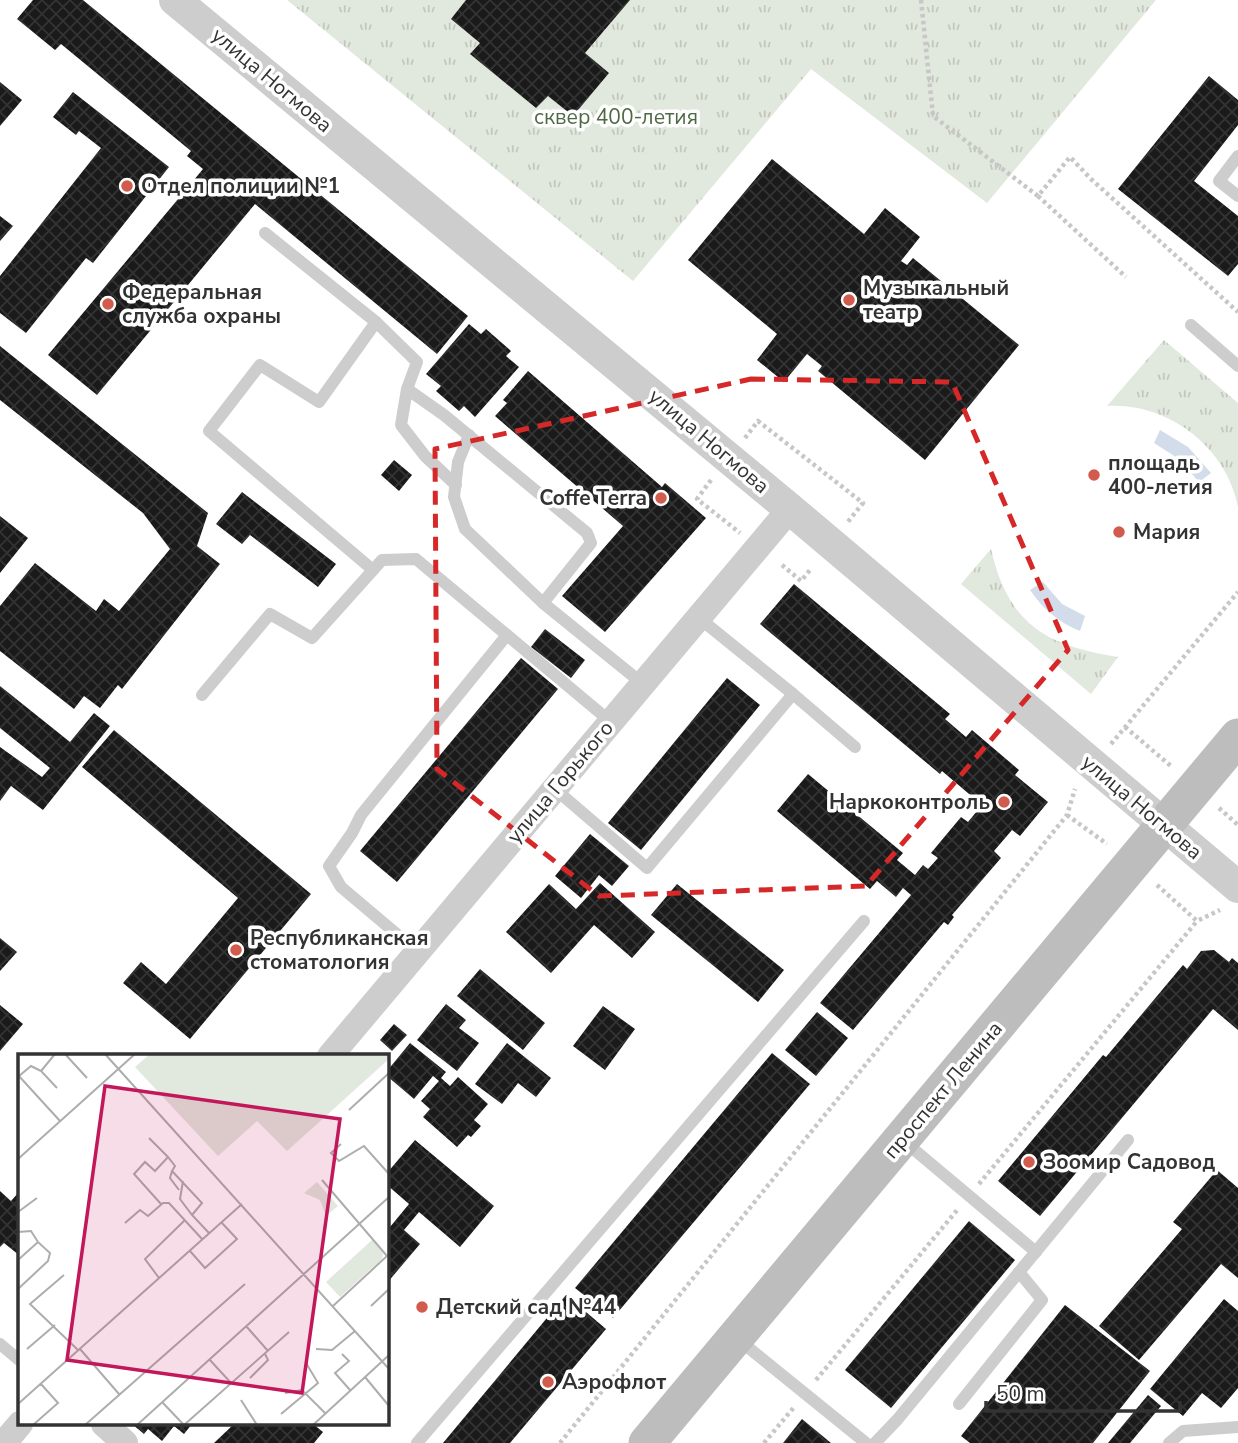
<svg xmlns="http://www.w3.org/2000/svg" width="1238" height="1443" font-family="'Nunito Sans',sans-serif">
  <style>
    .grass { fill: url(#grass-tufts) }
    .water { fill: #d2dcea }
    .building { fill: url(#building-cross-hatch) }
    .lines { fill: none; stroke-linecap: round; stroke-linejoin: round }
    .path { stroke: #c7c7c7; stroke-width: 4.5; stroke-dasharray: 3.5 3.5; stroke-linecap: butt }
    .service { stroke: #cdcdcd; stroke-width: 12 }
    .minor { stroke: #cdcdcd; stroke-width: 26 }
    .tertiary { stroke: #cdcdcd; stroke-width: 32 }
    .secondary { stroke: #bdbdbd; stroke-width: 37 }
    .marked { fill: none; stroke: #d62828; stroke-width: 5; stroke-dasharray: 14 9; stroke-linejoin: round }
    .poi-dot { fill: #d15c4d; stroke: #fff; stroke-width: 2.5 }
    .labels { text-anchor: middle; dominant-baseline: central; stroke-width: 7; stroke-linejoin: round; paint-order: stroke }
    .street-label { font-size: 21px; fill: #333; stroke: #fff }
    .park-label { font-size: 21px; fill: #4f6945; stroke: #fff }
    .poi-label { font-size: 21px; font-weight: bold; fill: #333; stroke: #fff; text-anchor: start }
    .inset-road { fill: none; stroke: #adadad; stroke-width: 2 }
    .view { fill: #c2185b; fill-opacity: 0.15; stroke: #c2185b; stroke-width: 3.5 }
    .inset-edge { fill: none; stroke: #333; stroke-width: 3.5 }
  </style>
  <defs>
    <pattern id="grass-tufts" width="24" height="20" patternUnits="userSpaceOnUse" patternTransform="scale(1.75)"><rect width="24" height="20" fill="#e1e8dd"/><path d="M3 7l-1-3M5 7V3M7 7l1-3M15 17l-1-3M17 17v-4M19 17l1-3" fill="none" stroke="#c2c7be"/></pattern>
    <pattern id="building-cross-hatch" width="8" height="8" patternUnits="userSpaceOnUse" patternTransform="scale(1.75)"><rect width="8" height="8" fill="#1a1a1a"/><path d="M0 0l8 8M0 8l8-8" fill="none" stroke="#333"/></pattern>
  </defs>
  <rect width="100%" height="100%" fill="#fff"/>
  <g class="grass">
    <path d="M287 0H1156L987 203 811 69 633 281Z"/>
    <path d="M1164 340 1238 403V507C1227 447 1167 402 1107 406Z"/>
    <path d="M991 549C1008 624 1046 646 1118 657L1091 694 961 584Z"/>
  </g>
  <g class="water">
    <path d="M1160 430 1188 447 1211 473 1199 482 1179 459 1154 443Z"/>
    <path d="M1043 582 1062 604 1085 616 1080 631C1058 622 1043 609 1030 590Z"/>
  </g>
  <g class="building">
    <path d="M33 0H83L468 316 437 354 255 204 97 395 48 355 203 169 187 156 191 151 61 44 55 50 17 19Z"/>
    <path d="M466 0H630L585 53 609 73 573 116 548 96 536 108 470 54 480 43 451 19Z"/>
    <path d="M1209 76 1238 100V125L1194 181 1238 216V264L1228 276 1118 189Z"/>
    <path d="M0 82 22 100 0 126Z"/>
    <path d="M73 92 169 167 93 263 86 258 26 333 0 313V276L101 148 79 131 76 135 53 117Z"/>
    <path d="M772 159 864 234 885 208 920 237 901 261 907 265 913 258 1019 345 925 460 818 371 822 366 807 354 784 382 757 360 777 334 688 260Z"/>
    <path d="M0 216 13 226 0 241Z"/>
    <path d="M469 324 481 334 486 329 511 351 506 356 519 367 475 417 464 406 459 411 436 391 441 386 426 374Z"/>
    <path d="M0 346 208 513 197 546 220 564 122 689 118 685 100 708 84 696 74 709 0 651V606L35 563 96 611 104 599 119 611 170 549 143 513 0 400Z"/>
    <path d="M528 371 662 487 665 483 706 518 605 632 562 596 623 526 495 416 507 403 503 400Z"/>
    <path d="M394 460 412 475 399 491 381 475Z"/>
    <path d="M242 492 336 564 318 587 250 535 242 544 216 524Z"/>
    <path d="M0 516 28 538 0 573Z"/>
    <path d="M794 584 950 714 945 719 966 737 972 730 1019 770 1015 775 1048 802 1020 836 1012 830 994 851 1001 858 952 915 954 917 948 925 944 922 853 1030 820 1003 911 895 903 888 896 897 877 881 870 889 777 811 808 774 903 853 897 860 915 875 923 865 928 869 938 858 931 853 961 817 968 822 982 805 942 771 940 774 760 624Z"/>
    <path d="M545 629 585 660 571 678 531 647Z"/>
    <path d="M521 658 558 689 397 882 360 851Z"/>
    <path d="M727 678 760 705 641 850 608 823Z"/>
    <path d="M0 686 70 742 94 713 110 726 43 810 11 786 0 801V747L42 777 50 768 0 728Z"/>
    <path d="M114 730 311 894 190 1039 123 983 141 962 166 984 238 898 82 767Z"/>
    <path d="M590 834 629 866 612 886 599 875 581 898 555 876Z"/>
    <path d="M600 883 655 932 632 958 594 925 551 973 506 932 549 884 576 909Z"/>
    <path d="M677 884 784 970 758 1002 651 915Z"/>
    <path d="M0 938 17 952 0 971Z"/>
    <path d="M1214 950 1229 962 1232 958 1238 963V1030L1213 1009 1040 1216 998 1181 1103 1055 1106 1057 1183 965 1187 969 1201 951Z"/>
    <path d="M480 969 545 1023 523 1050 457 996Z"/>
    <path d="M446 1004 466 1020 459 1028 479 1043 457 1071 417 1040Z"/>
    <path d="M0 1005 23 1024 0 1051Z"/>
    <path d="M603 1006 635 1029 605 1070 573 1046Z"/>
    <path d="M817 1012 848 1038 816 1076 785 1050Z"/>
    <path d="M394 1024 407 1035 392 1051 380 1040Z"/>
    <path d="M410 1043 446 1072 441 1078 450 1086 458 1077 488 1104 474 1120 481 1126 471 1137 468 1135 457 1147 423 1117 430 1109 421 1101 439 1081 433 1076 414 1099 387 1076V1071Z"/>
    <path d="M507 1043 551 1078 536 1097 518 1083 502 1104 475 1084Z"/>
    <path d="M772 1053 810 1084 613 1318 575 1288Z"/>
    <path d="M415 1140 494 1206 460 1247 419 1212 404 1230 420 1244 387 1283V1225L390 1227 409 1204 387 1185V1173Z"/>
    <path d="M1217 1170 1238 1188V1278L1221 1264 1139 1360 1099 1326 1182 1229 1173 1222Z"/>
    <path d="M0 1191 11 1201 19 1192V1255L4 1243 0 1247Z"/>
    <path d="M969 1221 1015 1260 891 1408 845 1370Z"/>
    <path d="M566 1295 606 1329 510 1443H443Z"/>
    <path d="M1224 1299 1238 1311V1388L1221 1408 1202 1393 1183 1416 1150 1389Z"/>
    <path d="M1065 1305 1150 1371 1093 1443H970L961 1436Z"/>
    <path d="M1148 1395 1161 1406 1130 1443H1108Z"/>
    <path d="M802 1419 831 1443H783Z"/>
    <path d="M132 1424H192L184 1434 174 1426 162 1441 148 1429 144 1434Z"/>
    <path d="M234 1424H313L323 1432 314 1443H214Z"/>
  </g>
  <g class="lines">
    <g class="path">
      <path d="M921 0 933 116 1038 196 1070 157 1091 179 1238 312"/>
      <path d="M1038 196 1126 277"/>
      <path d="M745 438 758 421 863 503 847 523"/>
      <path d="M711 480 697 499 740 533"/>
      <path d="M782 565 801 581 810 570"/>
      <path d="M1125 727 1171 766"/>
      <path d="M1111 744 1238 592"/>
      <path d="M1219 808 1238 825"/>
      <path d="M1067 815 1107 844"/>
      <path d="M1157 885 1197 921 1220 910"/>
      <path d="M979 1184 1197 921"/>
      <path d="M816 1380 958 1209"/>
      <path d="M560 1443 1067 815 1075 789"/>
      <path d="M764 1443 795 1406"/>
    </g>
    <g class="service">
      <path d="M1238 156 1219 181 1238 196"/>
      <path d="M265 233 376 322"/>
      <path d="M1191 325 1238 366"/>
      <path d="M407 389 401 425 425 456 456 485"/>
      <path d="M469 435 458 462 454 497 465 529 543 603"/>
      <path d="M373 570 209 431 260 365 319 402 376 322 417 362 407 389 444 415 587 533 591 543 543 603 643 684"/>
      <path d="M793 694 855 747"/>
      <path d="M202 695 270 614 312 638 382 560 416 559 611 722"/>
      <path d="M555 789 647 868 793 694 699 618"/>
      <path d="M418 952 341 887 329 866 352 833 361 815 507 635"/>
      <path d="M905 1142 1036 1252"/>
      <path d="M739 1340 866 1443"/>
      <path d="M0 1344 19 1360"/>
      <path d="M959 1404 1042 1300 1019 1272"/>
      <path d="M417 1443 864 921"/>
      <path d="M875 1443 897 1420 1128 1140"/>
      <path d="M1169 1443 1183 1431 1238 1427"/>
    </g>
    <g class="minor">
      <path d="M330 1056 790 509"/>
      <path d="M104 1424 125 1443"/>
      <path d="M4 1443 20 1424"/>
    </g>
    <path class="tertiary" d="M175 0 790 509 1238 887"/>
    <path class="secondary" d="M647 1443 1238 737"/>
  </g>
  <path class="marked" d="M751 379 952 382 1068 650 866 886 599 896 437 769 435 449Z"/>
  <g class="poi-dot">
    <circle cx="127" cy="186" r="7"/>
    <circle cx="849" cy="300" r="7"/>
    <circle cx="108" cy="304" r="7"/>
    <circle cx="1094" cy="475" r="7"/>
    <circle cx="661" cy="498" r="7"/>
    <circle cx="1119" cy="532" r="7"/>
    <circle cx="1004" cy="802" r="7"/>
    <circle cx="236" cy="950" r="7"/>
    <circle cx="1029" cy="1162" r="7"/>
    <circle cx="422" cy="1307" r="7"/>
    <circle cx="548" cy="1382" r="7"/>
  </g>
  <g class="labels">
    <g class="street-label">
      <text transform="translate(272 80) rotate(40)">улица Ногмова</text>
      <text transform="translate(709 441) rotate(40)">улица Ногмова</text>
      <text transform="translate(560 782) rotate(-50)">улица Горького</text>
      <text transform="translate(1142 807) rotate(40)">улица Ногмова</text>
      <text transform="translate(943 1090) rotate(-50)">проспект Ленина</text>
    </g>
    <g class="park-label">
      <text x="616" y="117">сквер 400-летия</text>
    </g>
    <g class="poi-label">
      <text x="141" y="186">Отдел полиции №1</text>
      <text x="863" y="288">Музыкальный<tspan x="863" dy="24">театр</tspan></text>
      <text x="122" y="292">Федеральная<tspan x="122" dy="24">служба охраны</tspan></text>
      <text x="1108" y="463">площадь<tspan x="1108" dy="24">400-летия</tspan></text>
      <text x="647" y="498" text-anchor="end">Coffe Terra</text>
      <text x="1133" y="532">Мария</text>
      <text x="990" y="802" text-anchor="end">Наркоконтроль</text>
      <text x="250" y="938">Республиканская<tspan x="250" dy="24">стоматология</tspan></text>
      <text x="1043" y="1162">Зоомир Садовод</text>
      <text x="436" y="1307">Детский сад №44</text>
      <text x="562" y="1382">Аэрофлот</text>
    </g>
  </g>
  <g transform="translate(18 1054)">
    <rect width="371" height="371" fill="#fff"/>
    <path d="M132 0H371V5L269 97 239 67 200 102 117 13ZM299 128 320 152 308 162 302 146 286 139ZM354 186 365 199 364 205 322 243 308 228Z" fill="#e1e8dd"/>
    <path class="inset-road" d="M37 0 23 17 39 34M47 0 69 24M87 0 371 315M0 21 42 67M1 22 13 12 23 17M331 56 371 19M131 84 150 103M323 90 313 99 321 107 346 92 371 120M0 105 117 0M154 117 152 124 161 136M304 126 369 202 315 252M165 127 162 145 174 161M143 150 116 120 127 108 137 117 150 103 157 112 154 117 184 149 174 161 191 179M0 158 19 144M107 169 122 156 130 162 145 149H151L184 185M0 178 13 177 20 188M172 197 187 214 219 185 203 168M0 206 20 188 32 199 30 207 0 235M46 221 12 250 60 296M141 224 127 205 167 166M353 252 371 235M228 272 250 297M9 295 37 271M62 295 101 340M298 295 314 296 337 277M324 300 331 307 317 319 332 336M191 305 214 330M347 323 371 352M232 324 250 306 247 300M267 339 284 336 307 359M223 346 239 371M144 348 166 371M0 350 224 150M263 360 300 329 288 309M15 371 40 349 23 330M67 371 227 230M119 371 371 143M166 371 271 278M295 371 371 301"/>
    <path class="view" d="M87 32 322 65 284 339 49 306Z"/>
    <rect width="371" height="371" class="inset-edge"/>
  </g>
  <path d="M986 1401v10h194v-10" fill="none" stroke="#333333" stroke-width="3.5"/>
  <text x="996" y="1401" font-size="21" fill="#333333" stroke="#ffffff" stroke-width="5" paint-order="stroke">50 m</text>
</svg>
